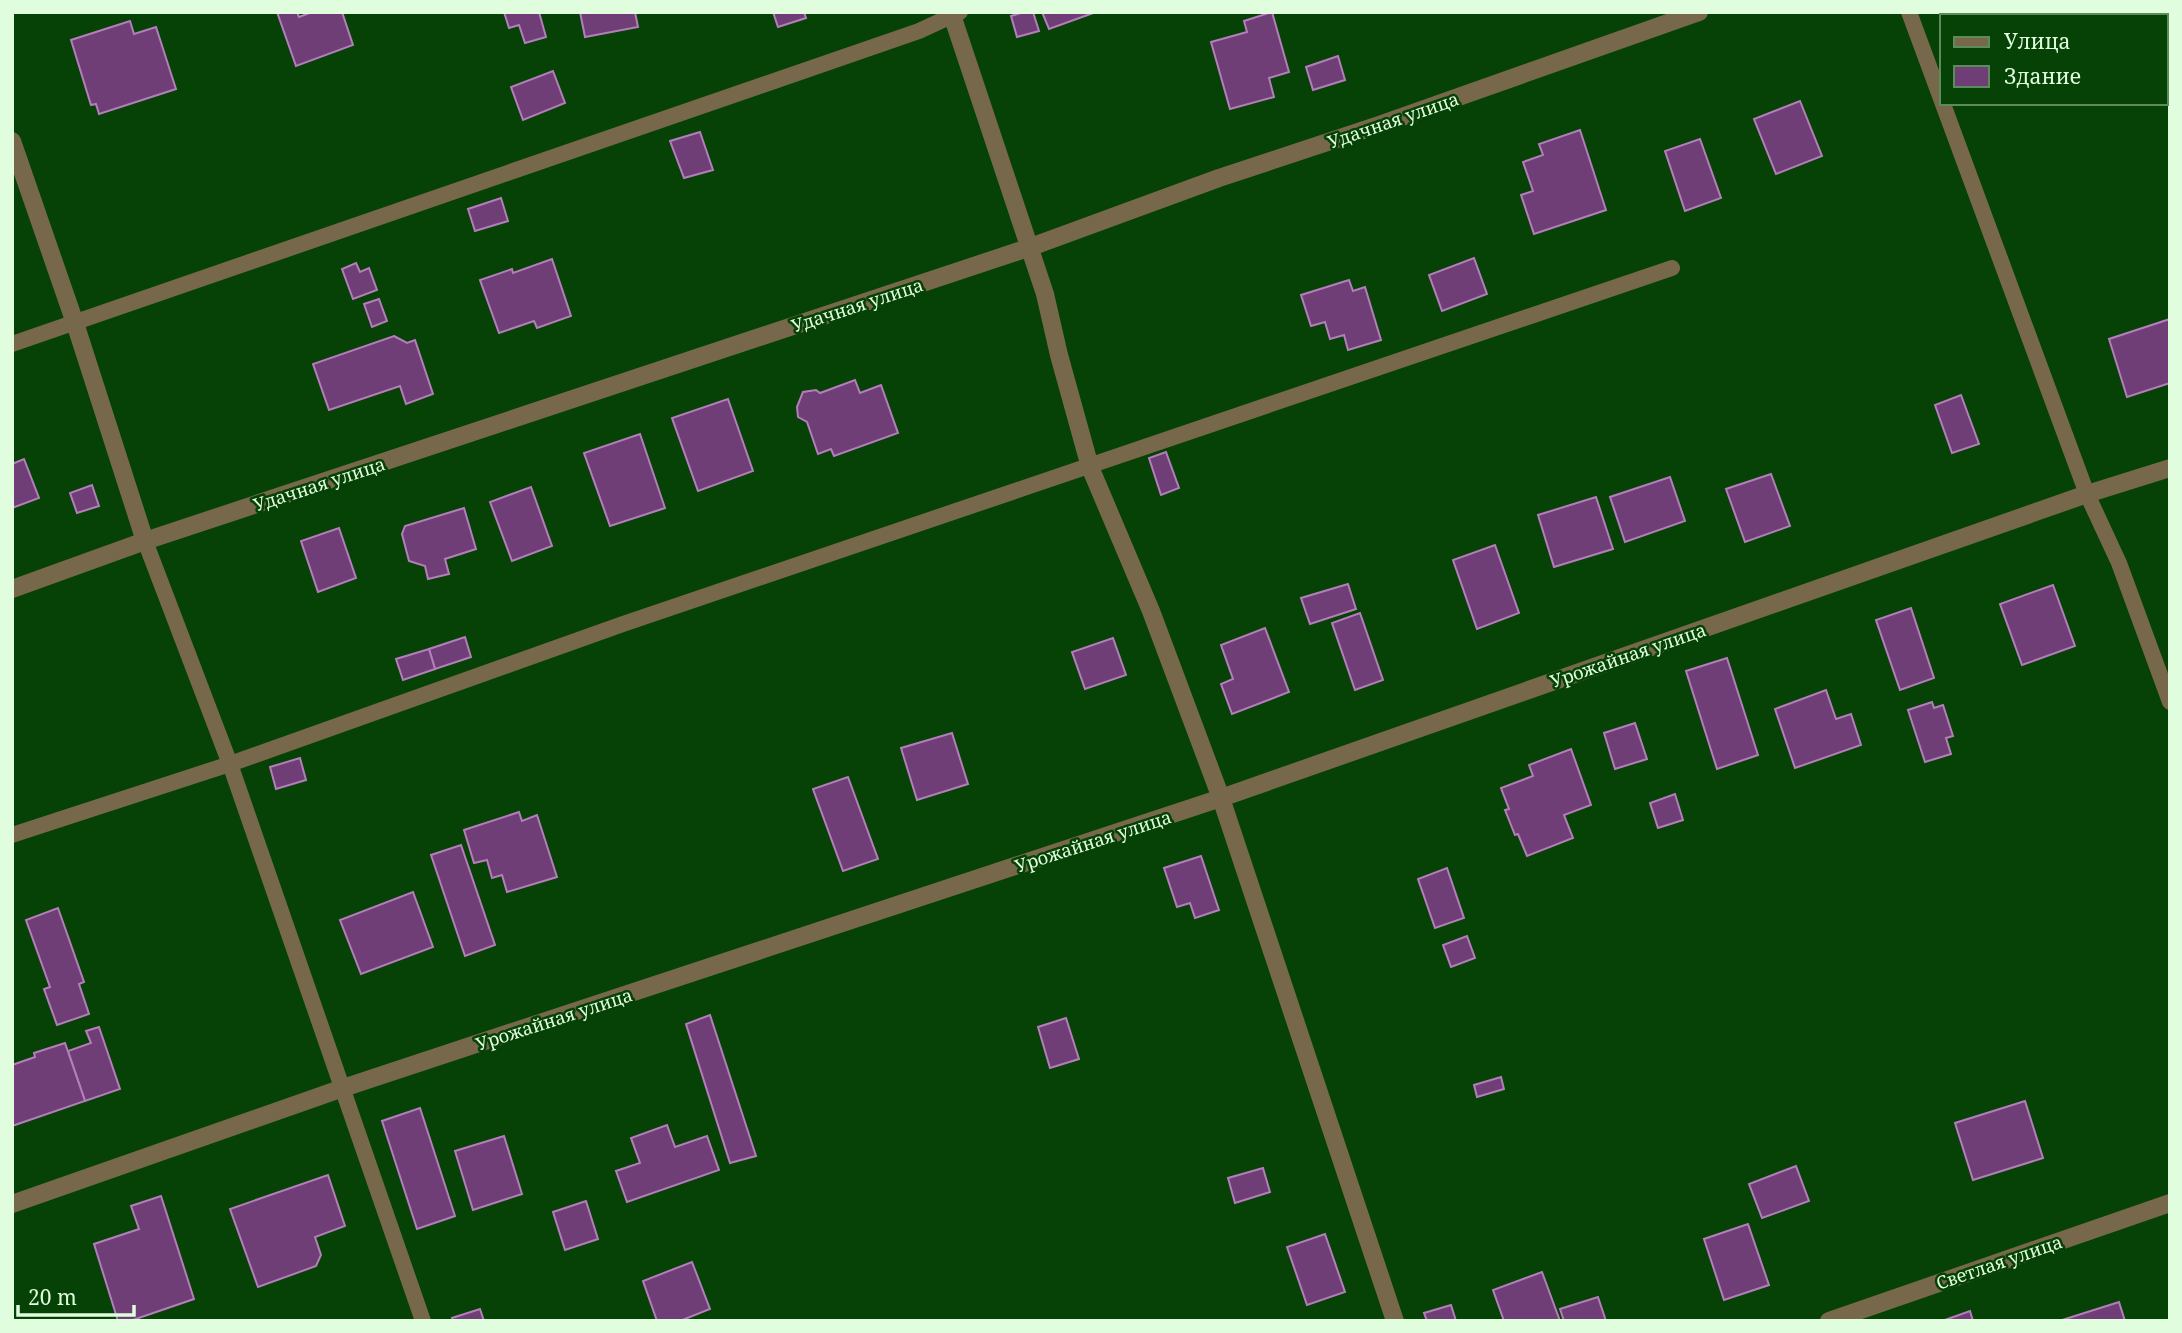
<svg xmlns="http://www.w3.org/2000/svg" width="2182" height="1333" font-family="'Noto Serif',serif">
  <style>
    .building { fill: #6f3e76; stroke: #b37eba; stroke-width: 2 }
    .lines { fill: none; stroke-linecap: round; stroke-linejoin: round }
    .service { stroke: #78684b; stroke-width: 16 }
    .minor { stroke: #78684b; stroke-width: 18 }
    .labels { text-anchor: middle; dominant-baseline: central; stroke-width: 5; stroke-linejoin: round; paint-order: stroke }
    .street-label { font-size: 18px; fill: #e0fddd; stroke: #064106 }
  </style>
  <rect width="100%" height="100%" fill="#064106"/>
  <g class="building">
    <path d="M277 12H297L299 17 312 12H342L353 45 296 66Z"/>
    <path d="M504 12H539L546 37 525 43 519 25 509 28Z"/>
    <path d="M580 12H635L638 27 585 37Z"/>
    <path d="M773 12H804L806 18 778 27Z"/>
    <path d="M1024 12H1033L1039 31 1017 37 1011 16Z"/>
    <path d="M1042 12H1096L1049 29Z"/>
    <path d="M1272 12 1289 72 1269 78 1274 97 1230 109 1211 42 1247 32 1244 21Z"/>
    <path d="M2078 12H2111L2112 14 2130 12 2131 16H2067Z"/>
    <path d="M130 21 134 34 156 27 176 89 99 114 96 104 91 105 71 40Z"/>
    <path d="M1338 56 1345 80 1313 90 1306 67Z"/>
    <path d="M553 71 565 103 523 120 511 87Z"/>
    <path d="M1800 101 1822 156 1776 174 1754 119Z"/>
    <path d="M1580 130 1606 210 1534 234 1521 195 1533 191 1523 162 1543 155 1539 144Z"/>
    <path d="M700 132 713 170 684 178 670 141Z"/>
    <path d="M1700 139 1721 198 1685 211 1665 151Z"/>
    <path d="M501 198 508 221 475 231 468 209Z"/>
    <path d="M1474 258 1487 294 1442 311 1429 275Z"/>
    <path d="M552 259 571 316 537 328 534 321 499 333 480 280 512 269 513 273Z"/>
    <path d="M356 263 360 272 369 268 377 290 353 299 342 269Z"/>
    <path d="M1349 280 1353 291 1365 287 1381 340 1348 350 1344 335 1330 339 1325 322 1311 326 1301 295Z"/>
    <path d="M379 299 387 321 372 327 364 304Z"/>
    <path d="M2170 319V383L2127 397 2109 339Z"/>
    <path d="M394 336 407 343 415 340 433 394 406 404 400 386 329 410 313 364Z"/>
    <path d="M855 380 860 393 881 385 898 433 834 456 831 449 818 454 807 422 798 417 797 407 803 392 816 390 820 393Z"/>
    <path d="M1961 395 1979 444 1952 453 1935 405Z"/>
    <path d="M728 399 753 471 698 491 672 418Z"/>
    <path d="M640 434 665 508 610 526 584 453Z"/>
    <path d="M1166 452 1179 488 1161 495 1149 458Z"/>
    <path d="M24 459 39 498 12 508V464Z"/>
    <path d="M1771 474 1790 526 1745 542 1726 489Z"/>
    <path d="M1670 477 1685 521 1625 542 1610 497Z"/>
    <path d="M92 485 99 506 77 513 70 493Z"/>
    <path d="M531 487 552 546 512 561 490 502Z"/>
    <path d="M1596 497 1613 549 1554 567 1538 515Z"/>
    <path d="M464 508 476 549 445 559 449 574 428 579 425 566 409 561 402 534 405 526Z"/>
    <path d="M339 528 356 578 318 592 301 541Z"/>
    <path d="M1495 545 1519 613 1477 629 1453 560Z"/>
    <path d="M1348 584 1356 609 1310 624 1301 598Z"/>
    <path d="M2053 585 2075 646 2022 665 2000 604Z"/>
    <path d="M1911 608 1934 678 1900 690 1876 620Z"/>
    <path d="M1360 613 1383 680 1355 690 1332 623Z"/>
    <path d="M1265 628 1289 692 1232 714 1221 684 1233 679 1221 645Z"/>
    <path d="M465 637 471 657 435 669 429 649Z"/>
    <path d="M1113 638 1126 675 1085 689 1072 652Z"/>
    <path d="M429 649 435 669 403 680 396 659Z"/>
    <path d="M1727 658 1758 755 1717 769 1686 671Z"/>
    <path d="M1826 690 1836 719 1851 714 1861 745 1795 768 1775 709Z"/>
    <path d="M1932 702 1934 708 1943 705 1953 736 1946 738 1951 754 1925 762 1908 710Z"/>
    <path d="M1635 723 1647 759 1615 769 1604 733Z"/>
    <path d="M952 733 968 784 917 800 901 748Z"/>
    <path d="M1571 749 1591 805 1564 815 1573 838 1527 856 1518 834 1515 835 1505 810 1509 809 1501 788 1533 776 1529 765Z"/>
    <path d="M300 758 306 780 276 789 270 767Z"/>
    <path d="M848 777 878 859 843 871 813 789Z"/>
    <path d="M1675 794 1683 820 1658 828 1650 803Z"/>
    <path d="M519 812 522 821 537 815 557 877 507 892 502 875 492 878 487 860 474 863 464 830Z"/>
    <path d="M461 845 495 945 465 956 431 855Z"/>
    <path d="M1201 856 1219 910 1195 918 1190 903 1177 907 1164 868Z"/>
    <path d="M1447 868 1464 918 1435 928 1418 879Z"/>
    <path d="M413 892 433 947 361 974 340 920Z"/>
    <path d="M58 908 84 982 79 984 89 1014 57 1025 44 989 50 987 26 920Z"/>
    <path d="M1467 936 1475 958 1451 967 1443 945Z"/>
    <path d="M710 1015 756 1156 730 1163 686 1024Z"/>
    <path d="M1066 1018 1079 1059 1050 1068 1038 1027Z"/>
    <path d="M99 1027 120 1089 85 1101 68 1051 91 1043 86 1031Z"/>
    <path d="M65 1043 85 1101 12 1126V1065L35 1057 34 1053Z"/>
    <path d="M1501 1077 1504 1089 1477 1097 1474 1085Z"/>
    <path d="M2025 1101 2043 1158 1973 1180 1955 1123Z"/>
    <path d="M420 1108 455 1216 417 1229 382 1121Z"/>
    <path d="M667 1125 675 1147 707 1136 719 1170 627 1202 616 1171 640 1163 631 1138Z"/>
    <path d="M504 1136 522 1194 473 1210 455 1151Z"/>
    <path d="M1796 1166 1809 1201 1762 1218 1749 1184Z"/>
    <path d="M1263 1168 1270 1192 1235 1203 1228 1178Z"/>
    <path d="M328 1175 345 1226 315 1237 321 1255 316 1266 258 1287 230 1209Z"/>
    <path d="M161 1196 194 1299 130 1321H118L94 1244 139 1229 131 1206Z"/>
    <path d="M586 1201 598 1239 565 1250 553 1212Z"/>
    <path d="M1748 1224 1769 1285 1724 1300 1704 1239Z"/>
    <path d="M1325 1234 1345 1292 1307 1305 1287 1247Z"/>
    <path d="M692 1262 710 1309 680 1321H657L643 1281Z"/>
    <path d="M1542 1272 1560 1321H1504L1493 1290Z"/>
    <path d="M1598 1297 1606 1321H1564L1560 1309Z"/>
    <path d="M2119 1302 2125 1321H2059Z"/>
    <path d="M1451 1305 1456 1321H1427L1424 1313Z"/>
    <path d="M480 1309 484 1321H453L452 1318Z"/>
    <path d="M1970 1311 1973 1321H1942Z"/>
  </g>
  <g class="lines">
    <g class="service">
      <path d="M1909 12 2087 494 2119 563 2170 702"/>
      <path d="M12 344 919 31 960 12"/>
      <path d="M145 541 230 764 423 1321"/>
      <path d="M12 835 230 764 623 624 1672 268"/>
    </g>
    <g class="minor">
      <path d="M951 12 1045 294 1059 355 1090 467 1151 611 1221 798 1395 1321"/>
      <path d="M12 141 75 323 145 541"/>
      <path d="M12 589 145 541 1028 248 1219 178 1379 125 1699 12"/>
      <path d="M12 1204 343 1088 1221 798 2087 494 2170 468"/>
      <path d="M1829 1321 2170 1203"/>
    </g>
  </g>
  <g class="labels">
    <g class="street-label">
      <text transform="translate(1393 120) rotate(-19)">Удачная улица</text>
      <text transform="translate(857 305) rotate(-18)">Удачная улица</text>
      <text transform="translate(319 484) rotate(-18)">Удачная улица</text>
      <text transform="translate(1628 655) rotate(-19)">Урожайная улица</text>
      <text transform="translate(1093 841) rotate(-18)">Урожайная улица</text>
      <text transform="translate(554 1019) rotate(-18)">Урожайная улица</text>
      <text transform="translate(1999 1262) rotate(-19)">Светлая улица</text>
    </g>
  </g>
  <rect width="2182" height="1333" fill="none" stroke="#e0fddd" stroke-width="28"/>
  <rect x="1940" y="14" width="228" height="91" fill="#064106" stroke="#5d8c5c" stroke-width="2"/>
  <rect x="1954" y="37" width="35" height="10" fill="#78684b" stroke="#5d8c5c" stroke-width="2"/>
  <text x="2004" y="49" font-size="21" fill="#e0fddd">Улица</text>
  <rect x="1954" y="66" width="35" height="21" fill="#6f3e76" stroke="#5d8c5c" stroke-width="2"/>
  <text x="2004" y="84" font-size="21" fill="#e0fddd">Здание</text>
  <path d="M18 1305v10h116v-10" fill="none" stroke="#e0fddd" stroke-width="3.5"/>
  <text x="28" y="1305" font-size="21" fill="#e0fddd" stroke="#064106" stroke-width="5" paint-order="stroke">20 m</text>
</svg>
